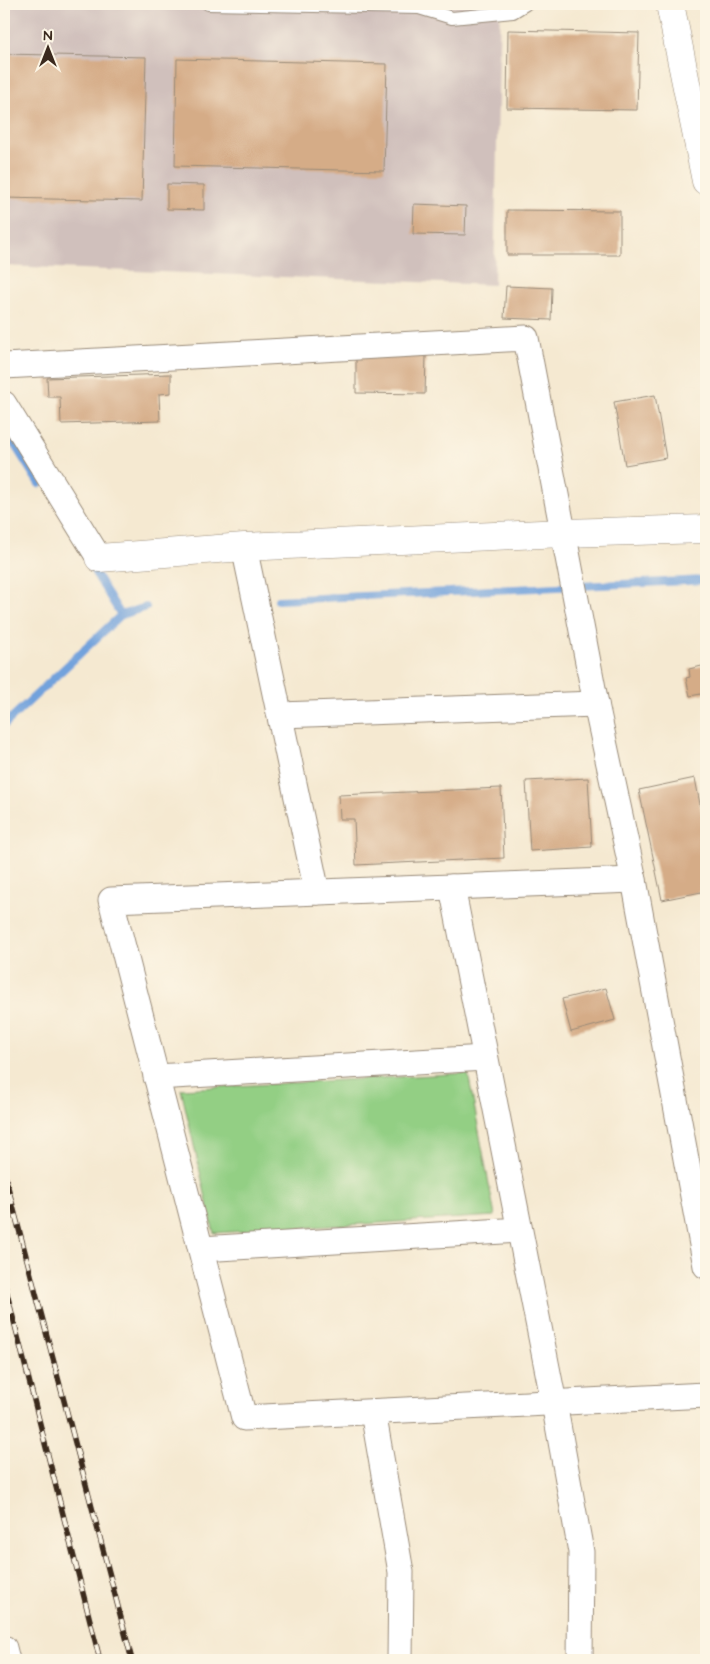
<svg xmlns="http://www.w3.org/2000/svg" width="710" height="1664" font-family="'Architects Daughter',sans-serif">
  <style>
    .industrial { fill: #d0c0bc }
    .green { fill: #93cf84; stroke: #677c51 }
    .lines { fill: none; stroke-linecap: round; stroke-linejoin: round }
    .stream { stroke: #72a2dc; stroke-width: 8 }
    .building { fill: #d5ac87 }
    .lane-casing { stroke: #988a78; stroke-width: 14 }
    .street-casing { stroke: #988a78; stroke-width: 27 }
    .secondary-casing { stroke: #988a78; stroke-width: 29 }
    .lane { stroke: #fff; stroke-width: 12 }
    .street { stroke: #fff; stroke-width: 25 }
    .secondary { stroke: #fff; stroke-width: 28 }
    .rail-casing { stroke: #3b2a1e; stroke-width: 5.5 }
    .rail { stroke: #fcf5e5; stroke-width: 4; stroke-dasharray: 11; stroke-linecap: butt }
  </style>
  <rect width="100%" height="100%" fill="#fcf5e5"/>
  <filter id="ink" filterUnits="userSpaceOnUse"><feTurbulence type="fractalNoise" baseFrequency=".02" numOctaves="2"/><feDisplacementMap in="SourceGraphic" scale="10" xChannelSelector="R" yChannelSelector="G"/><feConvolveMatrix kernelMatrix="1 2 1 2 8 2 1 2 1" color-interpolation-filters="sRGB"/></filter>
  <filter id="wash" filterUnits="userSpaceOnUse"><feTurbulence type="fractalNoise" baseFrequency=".0096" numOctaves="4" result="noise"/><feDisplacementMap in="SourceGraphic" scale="20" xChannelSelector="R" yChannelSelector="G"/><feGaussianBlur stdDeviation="1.12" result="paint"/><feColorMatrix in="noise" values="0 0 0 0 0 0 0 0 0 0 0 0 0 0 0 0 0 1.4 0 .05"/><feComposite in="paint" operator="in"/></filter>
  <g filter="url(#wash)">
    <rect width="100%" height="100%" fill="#f5e9d1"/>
    <path class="industrial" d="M4 4H500L494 285 4 266Z"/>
    <path class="green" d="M468 1073 495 1216 214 1233 181 1089Z"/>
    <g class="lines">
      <g class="stream">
        <path d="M4 428 39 484"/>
        <path d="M89 563 121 615"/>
        <path d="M278 600 706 580"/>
        <path d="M4 725 121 615 146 607"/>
      </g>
    </g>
    <g id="blocks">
      <g class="building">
        <path d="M508 30 639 33 637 110 507 108Z"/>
        <path d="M4 54 146 57 142 201 4 198Z"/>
        <path d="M177 59 387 64 384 171 175 166Z"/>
        <path d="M167 184 204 185V210L167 209Z"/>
        <path d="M414 204 466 206 465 235 413 234Z"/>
        <path d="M507 210 620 211V255H507Z"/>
        <path d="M506 286 552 288 551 320 504 318Z"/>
        <path d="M356 354 426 355 425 394 356 393Z"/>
        <path d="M171 374V393L159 394 160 421 61 424 60 397H48L47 378Z"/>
        <path d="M655 395 666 458 625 465 614 402Z"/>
        <path d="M706 665V693L690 696 686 678 690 677 689 669Z"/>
        <path d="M588 778 592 847 530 851 526 781Z"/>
        <path d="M695 778 706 836V891L662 900 639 790Z"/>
        <path d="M501 788 504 858 356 865 354 819H340L339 795Z"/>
        <path d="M606 988 615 1020 571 1032 562 999Z"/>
      </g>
    </g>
  </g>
  <g filter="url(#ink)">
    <use href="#blocks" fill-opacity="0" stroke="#988a78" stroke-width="1"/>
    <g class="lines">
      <g class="lane-casing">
        <g id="lane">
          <path d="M208 4 419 8"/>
          <path d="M419 4V8L452 18 513 12 526 4"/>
        </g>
      </g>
      <g class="street-casing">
        <g id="street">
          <path d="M4 366 526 338 596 704 634 880 706 1266"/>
          <path d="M4 404 99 558"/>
          <path d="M244 547 317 892"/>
          <path d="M280 715 596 704"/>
          <path d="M634 880 111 900 244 1418 706 1395"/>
          <path d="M452 887 554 1403 581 1552 580 1660"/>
          <path d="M156 1077 485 1058"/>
          <path d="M201 1249 519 1230"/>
          <path d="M373 1412 401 1572 400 1660"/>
          <path d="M4 1648 7 1660"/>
        </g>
      </g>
      <g class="secondary-casing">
        <g id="secondary">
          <path d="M670 4 706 181"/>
          <path d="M99 558 244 547 563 533 706 529"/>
        </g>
      </g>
      <use href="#lane" class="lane"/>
      <use href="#street" class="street"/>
      <use href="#secondary" class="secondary"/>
      <g class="rail-casing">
        <g id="rail">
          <path d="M4 1172 132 1660"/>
          <path d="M4 1282 100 1660"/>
        </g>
      </g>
      <use href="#rail" class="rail"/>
    </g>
  </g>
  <rect width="710" height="1664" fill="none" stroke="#fcf5e5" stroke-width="20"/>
  <g transform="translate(48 48)" stroke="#fcf5e5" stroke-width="4" paint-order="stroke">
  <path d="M0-4L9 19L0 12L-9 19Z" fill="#3b2a1e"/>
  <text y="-8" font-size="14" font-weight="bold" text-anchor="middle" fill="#3b2a1e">N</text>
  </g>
</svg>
